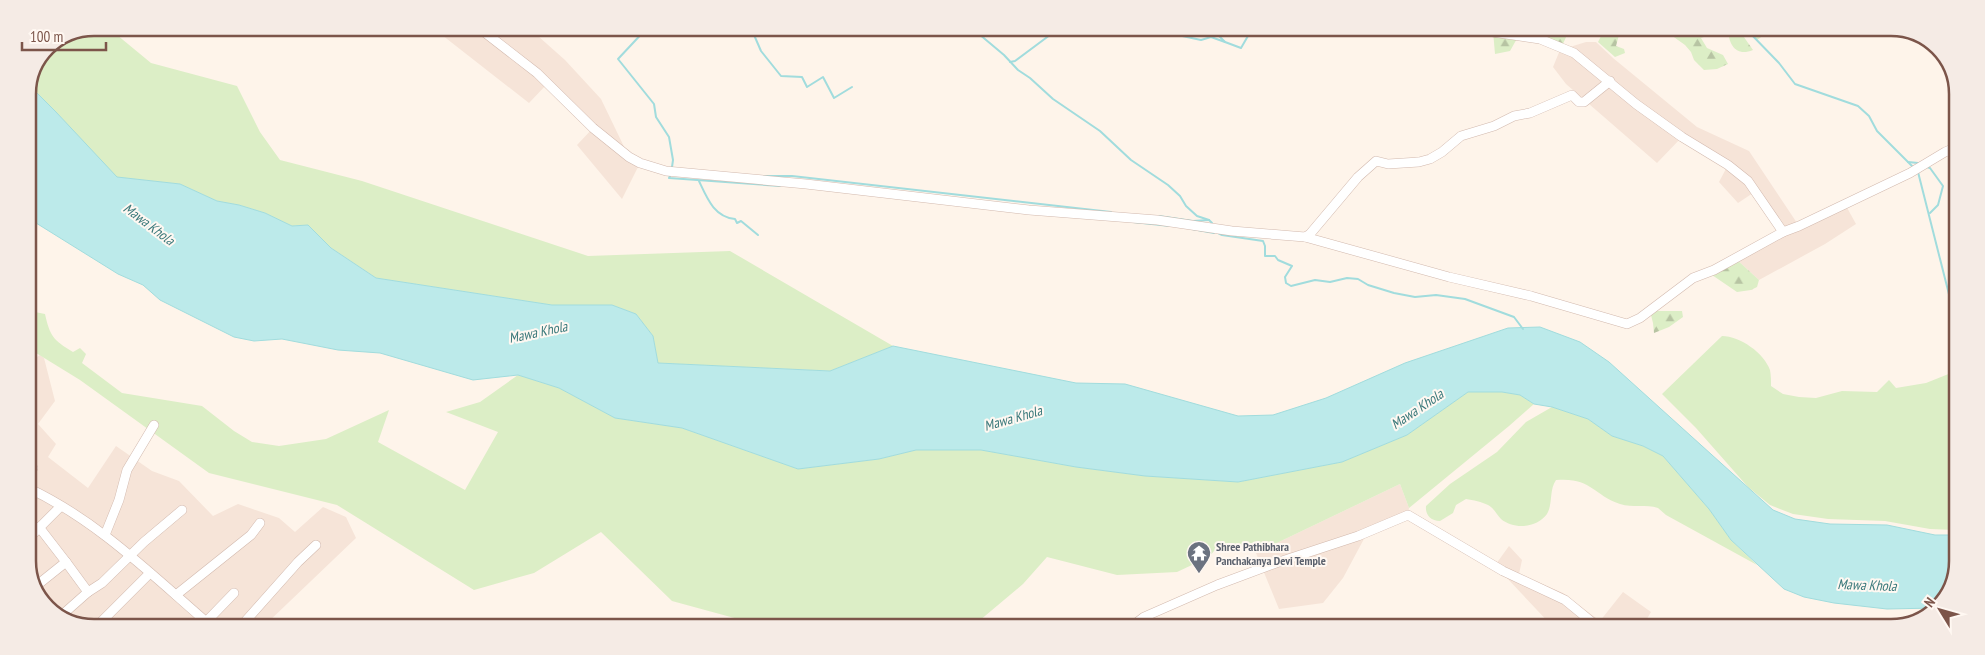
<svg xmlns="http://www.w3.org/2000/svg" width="1985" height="655" font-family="'PT Sans Narrow',sans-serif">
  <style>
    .residential { fill: #f6e4d8 }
    .green { fill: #dceec6 }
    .forest { fill: url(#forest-firs) }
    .water { fill: #bceaea; stroke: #a1dcdd }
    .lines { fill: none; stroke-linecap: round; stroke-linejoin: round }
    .stream { stroke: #a1dcdd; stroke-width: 2 }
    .minor-casing { stroke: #d2b9ae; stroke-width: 10 }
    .minor { stroke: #fff; stroke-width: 9 }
    .labels { text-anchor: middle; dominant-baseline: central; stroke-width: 4; stroke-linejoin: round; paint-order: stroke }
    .worship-label { font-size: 12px; font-weight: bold; fill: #5b616d; stroke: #fff8f2; text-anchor: start }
    .water-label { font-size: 14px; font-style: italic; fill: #39787a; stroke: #fff8f2 }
    .rim { fill: none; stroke: #7c554a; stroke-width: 2.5 }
  </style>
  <defs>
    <pattern id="forest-firs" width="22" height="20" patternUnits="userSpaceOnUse" patternTransform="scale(1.25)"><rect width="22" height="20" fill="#dceec6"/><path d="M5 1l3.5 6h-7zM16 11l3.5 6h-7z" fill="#b7c4a3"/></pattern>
  </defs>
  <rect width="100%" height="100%" fill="#fef4ea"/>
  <g class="residential">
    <path d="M433 28H529L565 60 601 99 629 157 640 163 622 199 577 145 593 128 548 83 529 103Z"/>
    <path d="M1586 42H1596L1613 58 1697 127 1749 151 1799 226 1845 204 1856 224 1825 244 1759 280 1735 258 1783 232 1756 191 1738 203 1719 182 1728 165 1682 137 1657 163 1566 84 1553 67 1560 50Z"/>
    <path d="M40 355 44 358 55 401 38 424 56 444 48 457 88 488 116 446 152 471 179 481 213 516 238 504 279 518 295 532 323 507 346 517 356 538 265 625H77L42 602 28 565V363Z"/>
    <path d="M1400 484 1409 508 1407 520 1365 537 1343 578 1323 603 1279 609 1256 553Z"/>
    <path d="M1509 546 1522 560 1519 574 1563 593 1600 621 1623 592 1651 612 1642 627H1553L1506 577 1496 564Z"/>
  </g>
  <g class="green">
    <path d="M95 28H113L111 30 151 63 237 86 260 132 280 160 362 181 588 256 730 251 893 346 830 371 658 363 653 336 636 314 612 305H552L376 278 331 248 308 225 292 226 265 213 239 205 217 201 180 184 116 177 56 112 31 87 47 47Z"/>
    <path d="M35 312 45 314C50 336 53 340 73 352L80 348 86 354 82 363 122 393 202 406 234 431 252 442 279 446 326 439 389 410 378 442 465 490 498 432 446 412 480 402 518 375 559 388 615 418 682 428 798 469 879 459 916 450H981L1076 467 1145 476 1238 482 1342 462 1407 435 1468 392H1502L1520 395 1534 404 1509 426 1409 508 1400 484 1256 553 1233 549 1214 551 1209 557 1177 572 1117 575 1047 557 1023 584 973 626H868L851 623 760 625 672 601 601 532 534 573 474 590 337 505 209 473 80 380 28 348V316Z"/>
    <path d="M1722 336C1740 336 1764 353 1770 370 1771 375 1771 381 1771 386L1783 394 1799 397 1816 398 1842 391 1877 392 1889 380 1896 388 1926 383 1956 371 1955 530 1930 529 1885 521 1828 519 1793 514 1770 505 1748 487 1696 428 1662 394Z"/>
    <path d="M1552 407 1588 419 1612 436 1643 446 1663 456 1709 509 1731 540 1757 565 1666 515 1658 508C1646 504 1633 508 1620 504 1592 494 1591 477 1556 480 1549 490 1553 504 1547 514 1537 528 1514 530 1501 519 1497 515 1494 508 1488 505 1482 502 1473 500 1466 499L1456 505 1453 513 1440 521C1431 521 1425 515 1426 506L1450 484 1497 452 1526 422Z"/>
  </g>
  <g class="forest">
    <path d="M1536 29H1591L1567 35 1562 46 1545 39Z"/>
    <path d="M1591 29H1623L1619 35 1616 46 1624 49 1625 53 1615 57 1598 42 1601 36Z"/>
    <path d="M1670 30H1715L1713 34 1701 38 1707 48 1723 55 1728 64 1717 69 1704 70 1694 60 1691 52 1685 45 1671 35Z"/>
    <path d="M1728 30H1739L1753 50C1736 57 1729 45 1728 30Z"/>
    <path d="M1749 30H1769L1770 31 1757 40Z"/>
    <path d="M1493 31 1519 35 1510 51 1495 54Z"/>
    <path d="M1735 258 1759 280 1757 287 1751 290 1737 292 1712 275Z"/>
    <path d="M1650 311H1682L1683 317 1669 327 1654 333 1653 323Z"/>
  </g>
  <path class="water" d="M31 87 56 112 117 177 180 184 217 201 239 205 265 213 292 226 308 225 331 248 376 278 552 305H612L636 314 653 336 658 363 830 371 893 346 1076 383 1125 384 1238 416 1273 415 1326 398 1405 363 1508 328 1540 327 1580 342 1609 362 1773 510 1795 519 1830 524 1887 525 1935 535H1955V578L1935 608 1887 609 1834 603 1804 597 1784 589 1731 540 1709 509 1663 456 1643 446 1612 436 1588 419 1552 407 1534 404 1520 395 1502 392H1468L1407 435 1342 462 1238 482 1145 476 1076 467 981 450H916L879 459 798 469 682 428 615 418 559 388 518 375 473 380 380 353 338 350 282 339 254 341 234 337 160 300 143 285 118 274 28 218V94Z"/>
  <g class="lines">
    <g class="stream">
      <path d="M647 28 618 59 654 104 656 117 669 137 673 160 672 167"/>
      <path d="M751 28 761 51 781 76 802 77 807 87 823 77 834 98 852 87"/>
      <path d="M973 29 1004 55 1018 70 1030 78 1053 99 1100 131 1131 160 1168 185 1180 196 1186 206 1197 216 1209 220 1212 223"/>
      <path d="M1112 29 1143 33 1173 34 1201 40 1211 37 1225 42"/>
      <path d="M1212 29 1225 42 1241 48 1252 29"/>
      <path d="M1747 30 1779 63 1795 84 1858 106 1869 116 1877 131 1913 167"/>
      <path d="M1010 62 1015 61 1058 29"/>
      <path d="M1908 162 1918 163"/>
      <path d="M1927 167 1930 168 1943 186 1938 205 1930 213"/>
      <path d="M1918 172 1956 322"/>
      <path d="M670 176 669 178 780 186"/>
      <path d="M761 176H792L1111 212"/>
      <path d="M699 181C707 198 714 217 735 219L737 223 741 221 758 235"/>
      <path d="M1159 216 1193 221 1209 220"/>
      <path d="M1133 222 1170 226"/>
      <path d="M1192 229 1214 233"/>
      <path d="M1216 232 1222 235 1263 241 1265 246V256H1275L1278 260 1292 266 1285 277 1286 283 1291 286 1315 280 1330 282 1347 278 1358 279 1368 285 1394 293 1415 297 1436 295 1465 299 1514 317 1523 329"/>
    </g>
    <g class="minor-casing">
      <g id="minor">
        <path d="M479 28 537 73 593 128 629 157 640 163 666 171 806 184 1029 210 1157 220 1232 231 1305 237 1449 277 1531 296 1627 324 1640 318 1693 278 1714 270 1783 232 1799 226 1910 173 1945 152 1957 147"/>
        <path d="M1472 29 1540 39 1574 53 1636 104 1682 137 1728 165 1748 181 1783 232"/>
        <path d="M1305 237 1310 234 1358 177 1376 161 1388 164 1419 162 1430 159 1442 152 1461 136 1494 126 1514 116 1530 113 1572 95 1579 102H1584L1610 81"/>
        <path d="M28 382 29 381"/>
        <path d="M28 478 33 468"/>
        <path d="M28 488C97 520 153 576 210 625"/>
        <path d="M39 527 66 562"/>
        <path d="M105 535 119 500 127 470 154 425"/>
        <path d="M28 539 60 507"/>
        <path d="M36 586 66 562 88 592 62 615"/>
        <path d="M88 592 102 583 144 542 182 510"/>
        <path d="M176 595 251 535 260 523"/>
        <path d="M98 625 150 573"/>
        <path d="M203 625 234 593"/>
        <path d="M242 625 298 562 316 545"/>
        <path d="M1131 627 1144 617 1217 585 1276 563 1358 536 1408 515 1503 571 1565 600 1598 627"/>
      </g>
    </g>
    <use href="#minor" class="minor"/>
  </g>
  <defs>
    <g id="temple-pin" transform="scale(1.25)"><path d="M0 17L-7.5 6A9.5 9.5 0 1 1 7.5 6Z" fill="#6b7280" stroke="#fff8f2"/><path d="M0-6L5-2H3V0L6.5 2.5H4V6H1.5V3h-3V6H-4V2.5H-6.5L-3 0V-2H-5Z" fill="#fff"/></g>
  </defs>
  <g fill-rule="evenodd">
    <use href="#temple-pin" x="1199" y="553"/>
  </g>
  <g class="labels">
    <g class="worship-label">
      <text x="1216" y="546">Shree Pathibhara<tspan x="1216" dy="14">Panchakanya Devi Temple</tspan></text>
    </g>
    <g class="water-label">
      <text transform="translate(149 224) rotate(37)">Mawa Khola</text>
      <text transform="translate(538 332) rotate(-12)">Mawa Khola</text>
      <text transform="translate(1417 409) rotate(-34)">Mawa Khola</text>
      <text transform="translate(1013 418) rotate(-16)">Mawa Khola</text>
      <text transform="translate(1867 585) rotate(2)">Mawa Khola</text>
    </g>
  </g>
  <path d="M0 0H1985V655H0ZM94 36H1891A58 58 0 0 1 1949 94V561A58 58 0 0 1 1891 619H94A58 58 0 0 1 36 561V94A58 58 0 0 1 94 36Z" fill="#f5ebe5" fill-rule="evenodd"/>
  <path class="rim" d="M94 36H1891A58 58 0 0 1 1949 94V561A58 58 0 0 1 1891 619H94A58 58 0 0 1 36 561V94A58 58 0 0 1 94 36Z"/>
  <g transform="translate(1940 610) rotate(307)" stroke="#fff8f2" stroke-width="4" paint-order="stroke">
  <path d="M0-4L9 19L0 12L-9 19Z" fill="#7c554a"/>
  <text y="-8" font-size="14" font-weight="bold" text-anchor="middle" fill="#7c554a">N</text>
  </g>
  <path d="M22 42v8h84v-8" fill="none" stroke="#7c554a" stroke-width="2.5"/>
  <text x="30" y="42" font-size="15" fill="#7c554a" stroke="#fff8f2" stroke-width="4" paint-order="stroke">100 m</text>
</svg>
